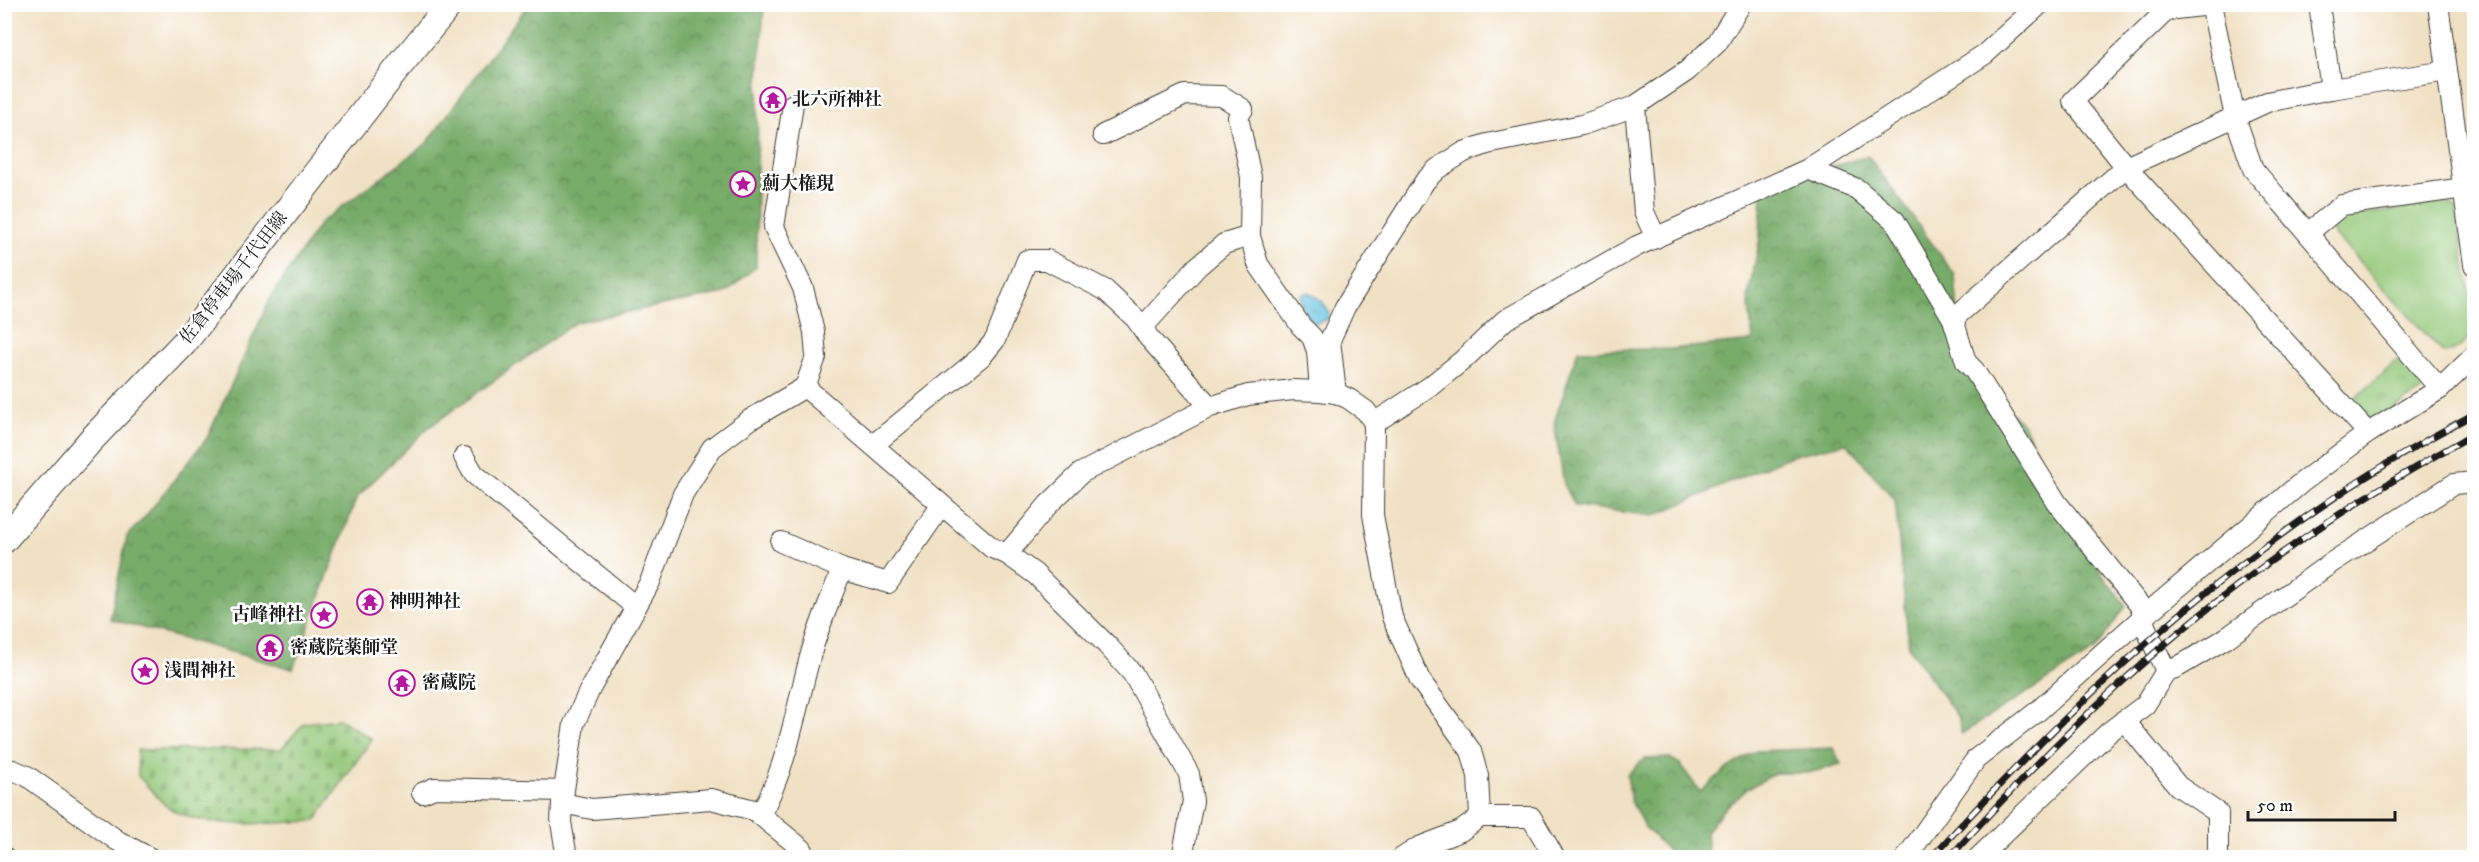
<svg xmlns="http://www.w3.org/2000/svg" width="2479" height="862" font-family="'IM FELL DW Pica','Noto Serif JP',serif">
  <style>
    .grass { fill: url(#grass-tufts); stroke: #58724a; stroke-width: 1.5 }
    .forest { fill: url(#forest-crowns); stroke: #4a6442; stroke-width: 1.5 }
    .cemetery { fill: url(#cemetery-stones); stroke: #58724a; stroke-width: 1.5 }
    .green { fill: #94c879; stroke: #58724a; stroke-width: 1.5 }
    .water { fill: url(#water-ripples); stroke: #3e6e7e; stroke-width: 1.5 }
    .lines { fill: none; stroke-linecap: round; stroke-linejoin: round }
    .minor-casing { stroke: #3c3a35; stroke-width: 22 }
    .major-casing { stroke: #3c3a35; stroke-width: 28 }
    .minor { stroke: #fff; stroke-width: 20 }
    .major { stroke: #fff; stroke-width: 26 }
    .rail-casing { stroke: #1c1c1c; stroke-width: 7 }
    .rail { stroke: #fff; stroke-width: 4.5; stroke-dasharray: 14; stroke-linecap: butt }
    .labels { text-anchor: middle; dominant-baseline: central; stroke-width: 5; stroke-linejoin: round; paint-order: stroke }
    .poi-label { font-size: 18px; font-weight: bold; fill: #1c1c1c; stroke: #fff; text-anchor: start }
    .street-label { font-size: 18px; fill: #1c1c1c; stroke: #fff }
  </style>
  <defs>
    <pattern id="grass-tufts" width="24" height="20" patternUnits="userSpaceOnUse" patternTransform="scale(1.5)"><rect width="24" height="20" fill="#94c879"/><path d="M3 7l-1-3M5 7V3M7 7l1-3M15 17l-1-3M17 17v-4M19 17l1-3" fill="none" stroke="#7fab68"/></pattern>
    <pattern id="forest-crowns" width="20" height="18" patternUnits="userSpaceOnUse" patternTransform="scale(1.5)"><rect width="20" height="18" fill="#77ac69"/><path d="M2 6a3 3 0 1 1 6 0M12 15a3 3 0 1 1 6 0" fill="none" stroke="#618b56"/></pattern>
    <pattern id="cemetery-stones" width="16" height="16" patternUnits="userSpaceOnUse" patternTransform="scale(1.5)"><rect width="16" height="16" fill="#94c879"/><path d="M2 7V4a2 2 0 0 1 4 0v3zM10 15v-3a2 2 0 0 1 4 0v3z" fill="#7fab68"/></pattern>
    <pattern id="water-ripples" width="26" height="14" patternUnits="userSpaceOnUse" patternTransform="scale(1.5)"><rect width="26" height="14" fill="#61c0e0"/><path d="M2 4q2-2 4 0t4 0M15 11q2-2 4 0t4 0" fill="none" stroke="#54a4c0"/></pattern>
  </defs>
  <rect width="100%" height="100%" fill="#fff"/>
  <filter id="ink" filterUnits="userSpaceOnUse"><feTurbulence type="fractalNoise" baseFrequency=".0167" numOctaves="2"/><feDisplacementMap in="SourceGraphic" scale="12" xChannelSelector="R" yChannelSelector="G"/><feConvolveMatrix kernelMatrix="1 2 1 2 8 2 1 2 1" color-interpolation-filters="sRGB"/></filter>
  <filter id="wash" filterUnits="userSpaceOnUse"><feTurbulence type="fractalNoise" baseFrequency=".008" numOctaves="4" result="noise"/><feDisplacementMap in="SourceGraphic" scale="24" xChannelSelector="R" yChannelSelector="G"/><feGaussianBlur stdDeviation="1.35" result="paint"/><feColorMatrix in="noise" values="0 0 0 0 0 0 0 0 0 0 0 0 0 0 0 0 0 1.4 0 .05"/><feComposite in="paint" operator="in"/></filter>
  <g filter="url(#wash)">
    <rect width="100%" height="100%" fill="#f1e1c4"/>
    <path class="grass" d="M2402 356 2425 381V389L2373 422H2367L2351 402Z"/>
    <g class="forest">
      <path d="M528 5H764L758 91 756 267 725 293 576 322 428 428 357 497 293 669 110 619 127 536 145 517 207 438 270 299 320 223 427 143Z"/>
      <path d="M1868 156 1955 275 1962 365 2025 426 2062 509 2103 576 2126 606 2094 651 1961 734 1959 719 1909 648 1895 500 1846 443 1790 456 1654 516 1575 506 1564 484 1554 423 1578 350 1671 349 1753 341 1748 297 1760 238 1762 187Z"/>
      <path d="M1833 748 1841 764 1808 773H1776L1748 788 1721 812 1706 833 1708 857H1674L1644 826 1631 801 1627 775 1644 759 1670 758 1680 764 1700 792 1726 769 1756 751Z"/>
    </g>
    <path class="cemetery" d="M339 719 372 739 315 821C273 822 198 833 164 804 155 796 147 785 138 776L137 750 281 749 304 723Z"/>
    <path class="green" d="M2448 202 2456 209 2474 320V331C2465 342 2459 353 2443 353L2333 233 2332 227 2347 217Z"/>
    <path class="water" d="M1308 292 1322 301 1329 312 1328 319 1314 324C1304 315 1301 308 1300 295Z"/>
  </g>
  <g filter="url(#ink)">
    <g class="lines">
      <g class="minor-casing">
        <g id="minor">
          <path d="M2211 4 2235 117 2253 169 2440 389"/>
          <path d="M2319 4 2331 89 2447 71"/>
          <path d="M2438 4 2474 265"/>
          <path d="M2211 5 2167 10 2073 101 2126 167 2368 433"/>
          <path d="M793 104 774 227 803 288 814 332 816 357 805 387 992 548 1007 554"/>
          <path d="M1635 106 1644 212 1656 238"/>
          <path d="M1103 135 1185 95 1222 96 1243 109 1238 117 1251 177 1250 236 1258 264 1301 326 1312 337 1317 351 1320 391"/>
          <path d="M1808 169 1857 189 1895 221 1953 319 1966 362 1974 370 2057 503 2141 607 2145 626 2166 671"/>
          <path d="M2308 233 2342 205 2464 188"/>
          <path d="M1953 319 2126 167 2267 102 2331 89"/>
          <path d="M1143 327 1197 267 1224 244 1250 236"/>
          <path d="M1336 393 1330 340 1345 307 1425 181 1437 169 1464 152 1487 144 1582 125 1635 106 1687 71 1717 43 1741 4"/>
          <path d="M1374 423 1428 388 1463 360 1505 320 1637 246 1808 169 1985 54 2040 4"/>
          <path d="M873 445 982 356 995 340 1027 260H1047L1105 290 1136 319 1149 338 1210 407"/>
          <path d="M464 457 474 474 636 607"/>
          <path d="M781 542 842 569 888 583 941 506"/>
          <path d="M2124 720 2178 786 2218 813V858"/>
          <path d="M4 770H13L27 776 118 841 150 858"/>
          <path d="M422 793 434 788 564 791"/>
          <path d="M562 803 592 809 711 799 754 810 802 849 807 858"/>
          <path d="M760 815C787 767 795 713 809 661 817 629 831 599 842 569"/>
          <path d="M4 857 5 858"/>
          <path d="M567 858 561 822 562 803 574 724 591 687 650 582 683 494 712 448 751 419 805 387"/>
          <path d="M1182 858 1193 801 1189 774 1133 674 1107 645 1035 574 1007 554 1048 505 1081 473 1210 407 1248 395 1293 390 1320 391 1336 393 1349 399 1366 411 1374 423 1373 515 1392 617 1420 680 1471 751 1478 776 1480 817"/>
          <path d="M1402 858 1419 847 1461 831 1480 817H1531L1555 858"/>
          <path d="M1906 858 1976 759 2038 711 2143 617 2301 483 2368 433 2440 389 2474 356"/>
          <path d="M1978 858 2109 732 2145 705 2166 671 2176 668 2225 639 2331 563 2454 484 2474 482"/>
        </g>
      </g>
      <g class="major-casing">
        <path id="major" d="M4 540 91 440 184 343 401 64 450 4"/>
      </g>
      <use href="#minor" class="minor"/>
      <use href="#major" class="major"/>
      <g class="rail-casing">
        <g id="rail">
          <path d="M1931 858C2093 680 2260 527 2474 414"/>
          <path d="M1949 858C2033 765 2120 677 2219 600 2299 537 2385 483 2474 434"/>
        </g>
      </g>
      <use href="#rail" class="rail"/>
    </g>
  </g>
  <defs>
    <g id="temple-ring" transform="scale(1.35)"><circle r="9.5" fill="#fff" stroke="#b5179e" stroke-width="1.5"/><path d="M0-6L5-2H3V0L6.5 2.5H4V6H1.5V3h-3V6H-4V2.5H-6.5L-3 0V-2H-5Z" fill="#b5179e"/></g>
    <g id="sight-ring" transform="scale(1.35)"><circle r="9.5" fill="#fff" stroke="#b5179e" stroke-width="1.5"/><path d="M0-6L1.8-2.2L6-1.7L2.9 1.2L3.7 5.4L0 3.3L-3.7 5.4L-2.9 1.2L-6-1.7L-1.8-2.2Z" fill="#b5179e"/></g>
  </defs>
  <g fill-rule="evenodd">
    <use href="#temple-ring" x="773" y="100"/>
    <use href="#sight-ring" x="743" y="184"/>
    <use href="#temple-ring" x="370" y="602"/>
    <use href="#sight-ring" x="324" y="615"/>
    <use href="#temple-ring" x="270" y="648"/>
    <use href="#sight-ring" x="145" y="671"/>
    <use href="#temple-ring" x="402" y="683"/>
  </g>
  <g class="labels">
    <g class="poi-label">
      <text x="792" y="100">北六所神社</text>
      <text x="762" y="184">薊大権現</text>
      <text x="389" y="602">神明神社</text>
      <text x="304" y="615" text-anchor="end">古峰神社</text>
      <text x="290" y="648">密蔵院薬師堂</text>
      <text x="164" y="671">浅間神社</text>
      <text x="422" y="683">密蔵院</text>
    </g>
    <g class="street-label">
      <text transform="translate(234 278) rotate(-52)">佐倉停車場千代田線</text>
    </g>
  </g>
  <rect width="2479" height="862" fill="none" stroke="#fff" stroke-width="24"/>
  <path d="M2248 811v9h147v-9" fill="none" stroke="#1c1c1c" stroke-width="3"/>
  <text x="2257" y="811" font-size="18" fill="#1c1c1c" stroke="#ffffff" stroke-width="4.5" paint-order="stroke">50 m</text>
</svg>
